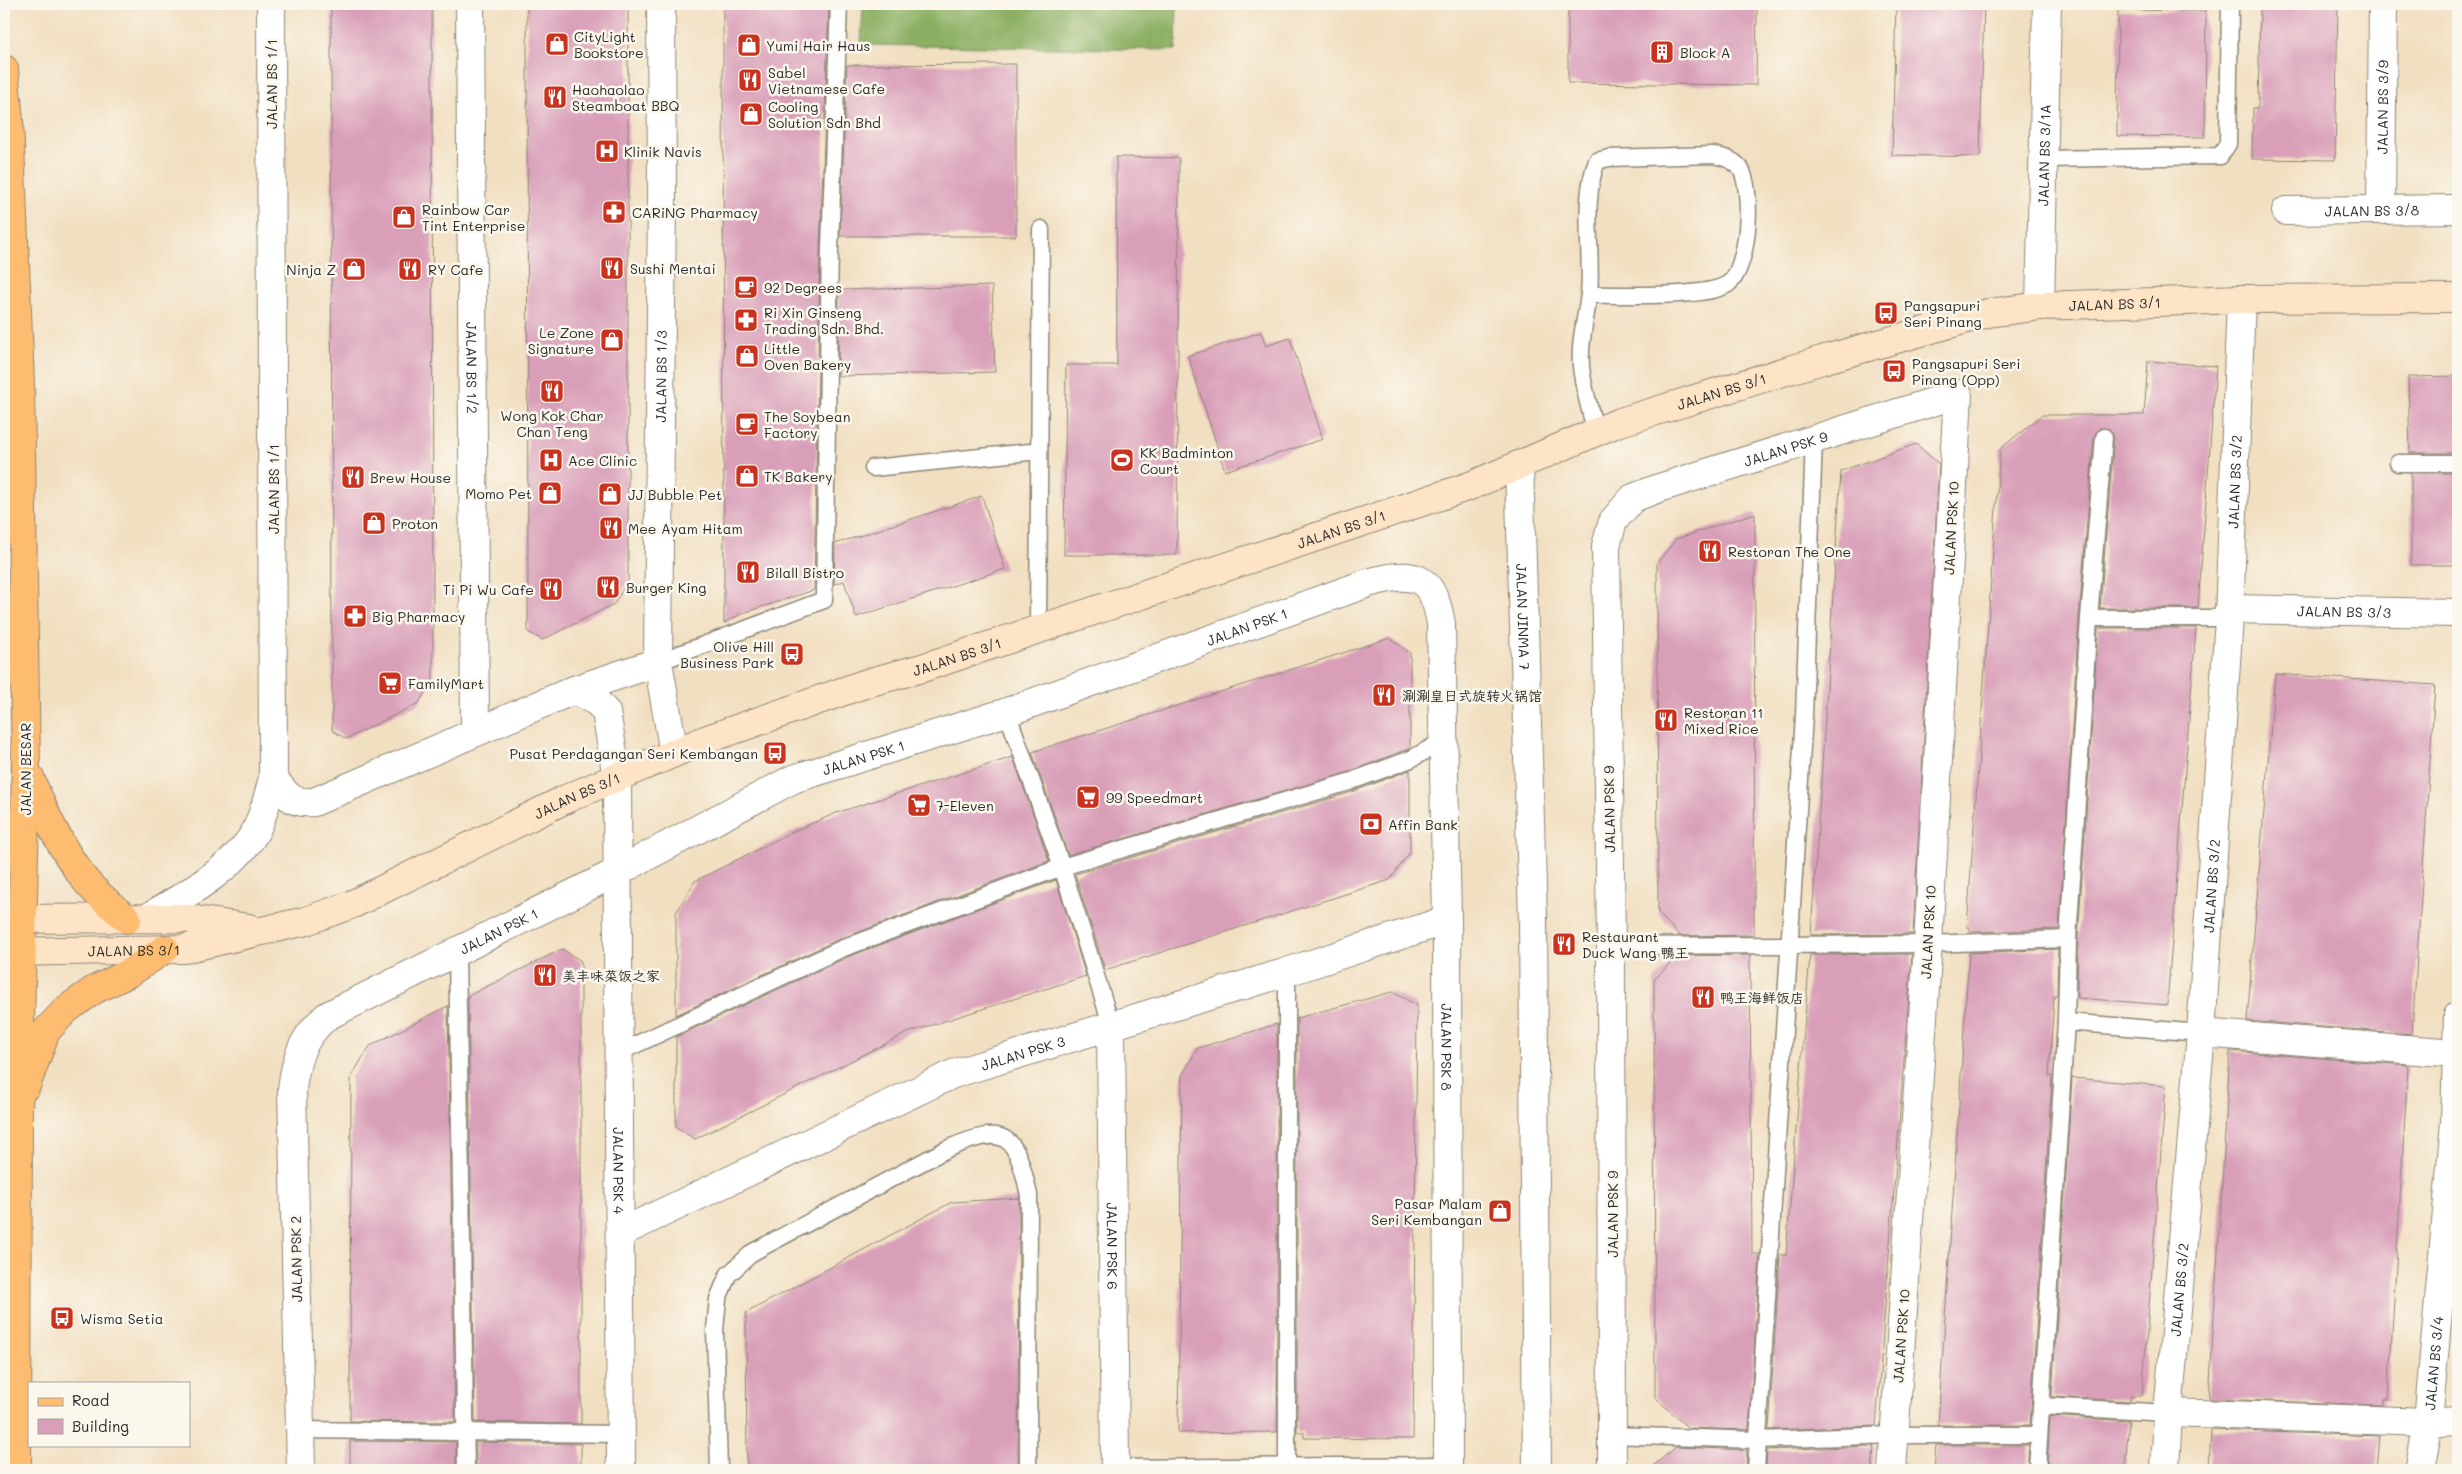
<svg xmlns="http://www.w3.org/2000/svg" width="2462" height="1474" font-family="Mali,'LXGW WenKai TC',sans-serif">
  <style>
    .forest { fill: #8cb064; stroke: #5c6e48 }
    .building { fill: #d99fb9 }
    .lines { fill: none; stroke-linecap: round; stroke-linejoin: round }
    .lane-casing { stroke: #8e8576; stroke-width: 19 }
    .street-casing { stroke: #8e8576; stroke-width: 30 }
    .secondary-casing { stroke: #8e8576; stroke-width: 30 }
    .primary-casing { stroke: #8e8576; stroke-width: 30 }
    .lane { stroke: #fff; stroke-width: 16 }
    .street { stroke: #fff; stroke-width: 28 }
    .secondary { stroke: #fee4c6; stroke-width: 28 }
    .primary { stroke: #fdbc70; stroke-width: 28 }
    .labels { text-anchor: middle; dominant-baseline: central; stroke-width: 5; stroke-linejoin: round; paint-order: stroke }
    .poi-label { font-size: 14px; fill: #2b2b2b; stroke: #fbf7ec; text-anchor: start }
    .street-label { font-size: 14px; fill: #2b2b2b; stroke: #fbf7ec }
  </style>
  <rect width="100%" height="100%" fill="#fbf7ec"/>
  <filter id="ink" filterUnits="userSpaceOnUse"><feTurbulence type="fractalNoise" baseFrequency=".02" numOctaves="2"/><feDisplacementMap in="SourceGraphic" scale="10" xChannelSelector="R" yChannelSelector="G"/><feConvolveMatrix kernelMatrix="1 2 1 2 8 2 1 2 1" color-interpolation-filters="sRGB"/></filter>
  <filter id="wash" filterUnits="userSpaceOnUse"><feTurbulence type="fractalNoise" baseFrequency=".0096" numOctaves="4" result="noise"/><feDisplacementMap in="SourceGraphic" scale="20" xChannelSelector="R" yChannelSelector="G"/><feGaussianBlur stdDeviation="1.12" result="paint"/><feColorMatrix in="noise" values="0 0 0 0 0 0 0 0 0 0 0 0 0 0 0 0 0 1.4 0 .05"/><feComposite in="paint" operator="in"/></filter>
  <g filter="url(#wash)">
    <rect width="100%" height="100%" fill="#f1dfc1"/>
    <path class="forest" d="M863 4H1177L1176 50 861 45Z"/>
    <g id="blocks">
      <g class="building">
        <path d="M331 4H432L433 679 419 703 346 739 332 730Z"/>
        <path d="M527 4H628V581L614 604 542 640 528 632Z"/>
        <path d="M723 4H829L820 248 814 590 743 613 724 623Z"/>
        <path d="M1568 4H1757L1756 85 1568 83Z"/>
        <path d="M1896 4H1984L1980 157 1892 155Z"/>
        <path d="M2260 4H2338L2335 160 2252 159 2253 108H2258Z"/>
        <path d="M2118 10 2206 11 2205 137 2117 136Z"/>
        <path d="M1016 64V236H840L847 65Z"/>
        <path d="M1116 157 1179 158 1177 555H1064L1066 365H1117Z"/>
        <path d="M992 286 995 372 838 376 839 290Z"/>
        <path d="M1261 332 1266 346 1290 338 1323 439 1225 471 1188 356Z"/>
        <path d="M2148 361 2216 366 2198 608H2100L2114 438 2109 429 2099 428 2094 436 2079 617 2059 929 1970 932V927H1967L2000 449 2042 415H2144Z"/>
        <path d="M2458 376V453H2410L2408 377Z"/>
        <path d="M1916 444 1939 464 1913 934 1811 935 1841 471Z"/>
        <rect x="2411" y="473" width="47" height="92"/>
        <path d="M982 496 1005 569 856 617 844 581 834 584 835 544Z"/>
        <path d="M1755 513 1754 935 1680 936 1658 913 1657 563 1676 539Z"/>
        <path d="M2098 628H2196L2167 1005 2077 998 2078 939Z"/>
        <path d="M1390 638 1410 653V748L1346 773 1068 855 1032 752Z"/>
        <path d="M2275 674 2435 685 2412 1034 2247 1021Z"/>
        <path d="M1013 757 1049 861 837 940 676 1015V913L695 881 794 831 839 812Z"/>
        <path d="M1410 770V852L1390 880 1105 970 1075 874 1352 792Z"/>
        <path d="M1056 880 1086 976 907 1033 695 1139 676 1127V1037L845 958Z"/>
        <path d="M562 949 581 961V1424L475 1422 468 996Z"/>
        <path d="M2058 949 2057 996H2054L2049 1076H2052L2030 1425H1938L1969 953Z"/>
        <path d="M1912 954 1876 1426 1769 1430 1780 1255H1786L1810 955Z"/>
        <path d="M1750 955 1752 1254H1760L1749 1430 1688 1428 1655 1397 1654 980 1677 956Z"/>
        <path d="M1392 992 1417 1005 1413 1439 1304 1438V1432H1297V1018Z"/>
        <path d="M448 1006 455 1422 350 1421 351 1077 370 1046Z"/>
        <path d="M1277 1024V1432L1178 1433 1182 1075 1198 1048Z"/>
        <path d="M2230 1051 2408 1065 2388 1400H2383V1405L2209 1399Z"/>
        <path d="M2072 1078 2166 1086 2142 1396H2131L2130 1401 2052 1397Z"/>
        <path d="M1019 1198 1018 1470H747L746 1313 952 1202Z"/>
        <path d="M2050 1416 2129 1421 2125 1470H2047Z"/>
        <path d="M2211 1430 2380 1436 2377 1470H2209Z"/>
        <path d="M350 1441 456 1442V1470H350Z"/>
        <path d="M476 1442 581 1444V1470H476Z"/>
        <path d="M1936 1445H2029L2027 1470H1934Z"/>
        <path d="M1874 1446 1872 1470H1766L1767 1450Z"/>
        <path d="M1676 1447 1747 1450 1746 1470H1648Z"/>
      </g>
    </g>
  </g>
  <g filter="url(#ink)">
    <use href="#blocks" fill-opacity="0" stroke="#8e8576" stroke-width="1"/>
    <g class="lines">
      <g class="lane-casing">
        <g id="lane">
          <path d="M2044 159 2220 156 2228 144 2230 4"/>
          <path d="M1589 295C1619 294 1705 299 1728 284 1749 269 1754 188 1740 168 1733 159 1723 157 1713 155L1609 158 1597 161C1581 202 1593 251 1589 294 1586 318 1579 342 1581 366 1583 388 1591 412 1596 434"/>
          <path d="M2398 463H2458"/>
          <path d="M873 468 1039 451"/>
          <path d="M2089 618H2229"/>
          <path d="M1038 628 1041 229"/>
          <path d="M658 662 824 600 830 248 839 4"/>
          <path d="M1007 712 1062 867 1111 1024"/>
          <path d="M1611 946 1928 944 2068 939"/>
          <path d="M457 952 466 1470"/>
          <path d="M2066 1022 2201 1033"/>
          <path d="M620 1052 841 949 1062 867 1349 782 1411 759 1443 741"/>
          <path d="M2439 1299 2458 1298"/>
          <path d="M2042 1406 2168 1413"/>
          <path d="M301 1430 620 1434"/>
          <path d="M1612 1435 1757 1440 1894 1435H2039"/>
          <path d="M1115 1468 1448 1465"/>
          <path d="M719 1470 715 1330 718 1299 728 1275 753 1252 947 1149C1008 1122 1016 1136 1029 1195L1028 1470"/>
          <path d="M1287 1470V972"/>
          <path d="M1756 1470 1804 716 1814 439"/>
          <path d="M2037 1470 2066 1022 2068 939 2089 618 2104 437"/>
        </g>
      </g>
      <g class="street-casing">
        <g id="street">
          <path id="s1" d="M470 4 475 732"/>
          <path id="s2" d="M2381 209 2383 4"/>
          <path id="s3" d="M2286 211 2458 209"/>
          <path id="s4" d="M2040 306 2047 4"/>
          <path id="s5" d="M1519 465 1533 919 1537 1470"/>
          <path id="s6" d="M2229 609 2458 613"/>
          <path d="M658 662 674 753"/>
          <path id="s7" d="M574 690 597 702 606 712 617 777 621 1470"/>
          <path id="s8" d="M273 778C287 795 290 804 314 802L574 690 658 662 662 192 661 4"/>
          <path d="M147 918C182 897 235 868 255 832 264 815 268 796 273 778L271 4"/>
          <path id="s9" d="M1111 1024 1115 1470"/>
          <path d="M2201 1033 2456 1053"/>
          <path id="s10" d="M620 1233 953 1074 1287 972 1447 920"/>
          <path d="M2168 1413 2428 1422 2458 1420"/>
          <path id="s11" d="M301 1470 292 1089C296 1057 302 1038 327 1016L619 871 793 779 1007 712 1368 583C1414 570 1433 574 1441 624L1447 920 1448 1470"/>
          <path id="s12" d="M1612 1470 1611 946 1606 546 1613 521 1633 498 1659 488 1958 394 1928 944 1892 1470"/>
          <path id="s13" d="M2165 1470 2168 1413 2201 1033 2229 618 2241 299"/>
          <path id="s14" d="M2419 1470 2428 1422 2455 1122 2458 1016"/>
        </g>
      </g>
      <g class="secondary-casing">
        <g id="secondary">
          <path d="M4 919 183 918 249 928"/>
          <path id="s15" d="M4 952 183 949 306 921 353 904 568 798 705 740 867 683 922 668 1470 486 1617 423 1822 360 1988 313 2040 306 2241 299 2458 298"/>
        </g>
      </g>
      <g class="primary-casing">
        <g id="primary">
          <path d="M4 69 9 121 20 383 26 769 18 1110 17 1470"/>
          <path d="M30 778C43 810 59 845 80 873 92 891 111 905 127 919"/>
          <path d="M26 1086 46 1031 67 1009 94 990 129 973 165 949"/>
        </g>
      </g>
      <use href="#lane" class="lane"/>
      <use href="#street" class="street"/>
      <use href="#secondary" class="secondary"/>
      <use href="#primary" class="primary"/>
    </g>
  </g>
  <defs>
    <g id="shop-square" transform="scale(1.25)"><rect x="-9" y="-9" width="18" height="18" rx="4" fill="#c8321e" stroke="#fbf7ec"/><path d="M-5-2.5h2.3a2.7 3.5 0 0 1 5.4 0H5L5.5 6h-11ZM-1.5-2.5h3a1.5 2.3 0 0 0-3 0Z" fill="#fff"/></g>
    <g id="building-square" transform="scale(1.25)"><rect x="-9" y="-9" width="18" height="18" rx="4" fill="#c8321e" stroke="#fbf7ec"/><path d="M-4-6H4V6H1V3H-1V6H-4ZM-2.5-4.3h1.7v1.8h-1.7ZM.8-4.3h1.7v1.8H.8ZM-2.5-1h1.7V.8h-1.7ZM.8-1h1.7V.8H.8Z" fill="#fff"/></g>
    <g id="restaurant-square" transform="scale(1.25)"><rect x="-9" y="-9" width="18" height="18" rx="4" fill="#c8321e" stroke="#fbf7ec"/><path d="M-5-6h1v4h1v-4h1v4h1v-4h1v5L-1.5 .5V6h-2V.5L-5-1ZM5-6V6H3V1.5H1.5Q1.5-4 5-6Z" fill="#fff"/></g>
    <g id="hospital-square" transform="scale(1.25)"><rect x="-9" y="-9" width="18" height="18" rx="4" fill="#c8321e" stroke="#fbf7ec"/><path d="M-5-5h3v3.5h4V-5h3V5h-3V1.5h-4V5h-3Z" fill="#fff"/></g>
    <g id="pharmacy-square" transform="scale(1.25)"><rect x="-9" y="-9" width="18" height="18" rx="4" fill="#c8321e" stroke="#fbf7ec"/><path d="M-2-6h4v4h4v4h-4v4h-4v-4h-4v-4h4Z" fill="#fff"/></g>
    <g id="cafe-square" transform="scale(1.25)"><rect x="-9" y="-9" width="18" height="18" rx="4" fill="#c8321e" stroke="#fbf7ec"/><path d="M-5.5-4.5H6V0H3Q3 3.5 0 3.5H-2.5Q-5.5 3.5-5.5 0ZM3-3.2v2h1.7v-2ZM-6 4.5H4V6H-6Z" fill="#fff"/></g>
    <g id="bus-square" transform="scale(1.25)"><rect x="-9" y="-9" width="18" height="18" rx="4" fill="#c8321e" stroke="#fbf7ec"/><path d="M-5-6H5V4H4V6H2V4H-2V6H-4V4H-5ZM-3.5-4V0h7V-4ZM-3.5 1.2v1.5H-2V1.2ZM2 1.2v1.5H3.5V1.2Z" fill="#fff"/></g>
    <g id="stadium-square" transform="scale(1.25)"><rect x="-9" y="-9" width="18" height="18" rx="4" fill="#c8321e" stroke="#fbf7ec"/><path d="M0-5a6.5 5 0 1 0 0 10a6.5 5 0 1 0 0-10ZM-3.5-1.8h7v3.6h-7Z" fill="#fff"/></g>
    <g id="supermarket-square" transform="scale(1.25)"><rect x="-9" y="-9" width="18" height="18" rx="4" fill="#c8321e" stroke="#fbf7ec"/><path d="M-6-5.5h2.5l.6 2H6L4.5 2H-2.5L-4.4-4H-6ZM-1.5 3.2a1.3 1.3 0 1 0 .1 0ZM3 3.2a1.3 1.3 0 1 0 .1 0Z" fill="#fff"/></g>
    <g id="bank-square" transform="scale(1.25)"><rect x="-9" y="-9" width="18" height="18" rx="4" fill="#c8321e" stroke="#fbf7ec"/><path d="M-6-4H6V4H-6ZM0-2.3a2.3 2.3 0 1 0 0 4.6a2.3 2.3 0 1 0 0-4.6Z" fill="#fff"/></g>
  </defs>
  <g fill-rule="evenodd">
    <use href="#shop-square" x="557" y="44"/>
    <use href="#shop-square" x="749" y="45"/>
    <use href="#building-square" x="1662" y="52"/>
    <use href="#restaurant-square" x="750" y="80"/>
    <use href="#restaurant-square" x="555" y="97"/>
    <use href="#shop-square" x="751" y="114"/>
    <use href="#hospital-square" x="607" y="151"/>
    <use href="#pharmacy-square" x="614" y="212"/>
    <use href="#shop-square" x="404" y="217"/>
    <use href="#restaurant-square" x="612" y="268"/>
    <use href="#shop-square" x="354" y="269"/>
    <use href="#restaurant-square" x="410" y="269"/>
    <use href="#cafe-square" x="746" y="287"/>
    <use href="#bus-square" x="1886" y="313"/>
    <use href="#pharmacy-square" x="746" y="320"/>
    <use href="#shop-square" x="612" y="340"/>
    <use href="#shop-square" x="747" y="356"/>
    <use href="#bus-square" x="1894" y="371"/>
    <use href="#restaurant-square" x="552" y="391"/>
    <use href="#cafe-square" x="747" y="424"/>
    <use href="#hospital-square" x="551" y="460"/>
    <use href="#stadium-square" x="1122" y="460"/>
    <use href="#shop-square" x="747" y="476"/>
    <use href="#restaurant-square" x="353" y="477"/>
    <use href="#shop-square" x="550" y="493"/>
    <use href="#shop-square" x="610" y="494"/>
    <use href="#shop-square" x="374" y="523"/>
    <use href="#restaurant-square" x="611" y="528"/>
    <use href="#restaurant-square" x="1710" y="551"/>
    <use href="#restaurant-square" x="748" y="572"/>
    <use href="#restaurant-square" x="608" y="587"/>
    <use href="#restaurant-square" x="551" y="589"/>
    <use href="#pharmacy-square" x="355" y="616"/>
    <use href="#bus-square" x="792" y="654"/>
    <use href="#supermarket-square" x="390" y="683"/>
    <use href="#restaurant-square" x="1384" y="695"/>
    <use href="#restaurant-square" x="1666" y="720"/>
    <use href="#bus-square" x="775" y="753"/>
    <use href="#supermarket-square" x="1088" y="797"/>
    <use href="#supermarket-square" x="919" y="805"/>
    <use href="#bank-square" x="1371" y="824"/>
    <use href="#restaurant-square" x="1564" y="944"/>
    <use href="#restaurant-square" x="545" y="975"/>
    <use href="#restaurant-square" x="1703" y="997"/>
    <use href="#shop-square" x="1500" y="1211"/>
    <use href="#bus-square" x="62" y="1318"/>
  </g>
  <g class="labels">
    <g class="poi-label">
      <text x="574" y="36">CityLight<tspan x="574" dy="16">Bookstore</tspan></text>
      <text x="766" y="45">Yumi Hair Haus</text>
      <text x="1680" y="52">Block A</text>
      <text x="768" y="72">Sabel<tspan x="768" dy="16">Vietnamese Cafe</tspan></text>
      <text x="572" y="89">Haohaolao<tspan x="572" dy="16">Steamboat BBQ</tspan></text>
      <text x="768" y="106">Cooling<tspan x="768" dy="16">Solution Sdn Bhd</tspan></text>
      <text x="624" y="151">Klinik Navis</text>
      <text x="422" y="209">Rainbow Car<tspan x="422" dy="16">Tint Enterprise</tspan></text>
      <text x="632" y="212">CARiNG Pharmacy</text>
      <text x="630" y="268">Sushi Mentai</text>
      <text x="336" y="269" text-anchor="end">Ninja Z</text>
      <text x="428" y="269">RY Cafe</text>
      <text x="764" y="287">92 Degrees</text>
      <text x="1904" y="305">Pangsapuri<tspan x="1904" dy="16">Seri Pinang</tspan></text>
      <text x="764" y="312">Ri Xin Ginseng<tspan x="764" dy="16">Trading Sdn. Bhd.</tspan></text>
      <text x="594" y="332" text-anchor="end">Le Zone<tspan x="594" dy="16">Signature</tspan></text>
      <text x="764" y="348">Little<tspan x="764" dy="16">Oven Bakery</tspan></text>
      <text x="1912" y="363">Pangsapuri Seri<tspan x="1912" dy="16">Pinang (Opp)</tspan></text>
      <text x="552" y="415" text-anchor="middle">Wong Kok Char<tspan x="552" dy="16">Chan Teng</tspan></text>
      <text x="764" y="416">The Soybean<tspan x="764" dy="16">Factory</tspan></text>
      <text x="1140" y="452">KK Badminton<tspan x="1140" dy="16">Court</tspan></text>
      <text x="568" y="460">Ace Clinic</text>
      <text x="764" y="476">TK Bakery</text>
      <text x="370" y="477">Brew House</text>
      <text x="532" y="493" text-anchor="end">Momo Pet</text>
      <text x="628" y="494">JJ Bubble Pet</text>
      <text x="392" y="523">Proton</text>
      <text x="628" y="528">Mee Ayam Hitam</text>
      <text x="1728" y="551">Restoran The One</text>
      <text x="766" y="572">Bilall Bistro</text>
      <text x="626" y="587">Burger King</text>
      <text x="534" y="589" text-anchor="end">Ti Pi Wu Cafe</text>
      <text x="372" y="616">Big Pharmacy</text>
      <text x="774" y="646" text-anchor="end">Olive Hill<tspan x="774" dy="16">Business Park</tspan></text>
      <text x="408" y="683">FamilyMart</text>
      <text x="1402" y="695">涮涮皇日式旋转火锅馆</text>
      <text x="1684" y="712">Restoran 11<tspan x="1684" dy="16">Mixed Rice</tspan></text>
      <text x="758" y="753" text-anchor="end">Pusat Perdagangan Seri Kembangan</text>
      <text x="1106" y="797">99 Speedmart</text>
      <text x="936" y="805">7-Eleven</text>
      <text x="1388" y="824">Affin Bank</text>
      <text x="1582" y="936">Restaurant<tspan x="1582" dy="16">Duck Wang 鴨王</tspan></text>
      <text x="562" y="975">美丰味菜饭之家</text>
      <text x="1720" y="997">鸭王海鲜饭店</text>
      <text x="1482" y="1203" text-anchor="end">Pasar Malam<tspan x="1482" dy="16">Seri Kembangan</tspan></text>
      <text x="80" y="1318">Wisma Setia</text>
    </g>
    <g class="street-label">
      <text transform="translate(271 84) rotate(-90)">JALAN BS 1/1</text>
      <text stroke="none"><textPath href="#s2" startOffset="102">JALAN BS 3/9</textPath></text>
      <text stroke="none"><textPath href="#s4" startOffset="151">JALAN BS 3/1A</textPath></text>
      <text stroke="none"><textPath href="#s3" startOffset="86">JALAN BS 3/8</textPath></text>
      <text stroke="none"><textPath href="#s15" startOffset="2224">JALAN BS 3/1</textPath></text>
      <text stroke="none"><textPath href="#s1" startOffset="364">JALAN BS 1/2</textPath></text>
      <text stroke="none"><textPath href="#s8" startOffset="708">JALAN BS 1/3</textPath></text>
      <text stroke="none"><textPath href="#s15" startOffset="1819">JALAN BS 3/1</textPath></text>
      <text stroke="none"><textPath href="#s12" startOffset="1141">JALAN PSK 9</textPath></text>
      <text stroke="none"><textPath href="#s13" startOffset="991">JALAN BS 3/2</textPath></text>
      <text transform="translate(273 489) rotate(-90)">JALAN BS 1/1</text>
      <text transform="translate(1951 528) rotate(-87)">JALAN PSK 10</text>
      <text stroke="none"><textPath href="#s15" startOffset="1414">JALAN BS 3/1</textPath></text>
      <text stroke="none"><textPath href="#s6" startOffset="115">JALAN BS 3/3</textPath></text>
      <text stroke="none"><textPath href="#s5" startOffset="152">JALAN JINMA 7</textPath></text>
      <text stroke="none"><textPath href="#s11" startOffset="1466">JALAN PSK 1</textPath></text>
      <text stroke="none"><textPath href="#s15" startOffset="1009">JALAN BS 3/1</textPath></text>
      <text stroke="none"><textPath href="#s11" startOffset="1061">JALAN PSK 1</textPath></text>
      <text transform="translate(25 769) rotate(-90)">JALAN BESAR</text>
      <text stroke="none"><textPath href="#s15" startOffset="604">JALAN BS 3/1</textPath></text>
      <text transform="translate(1609 809) rotate(-91)">JALAN PSK 9</text>
      <text stroke="none"><textPath href="#s13" startOffset="586">JALAN BS 3/2</textPath></text>
      <text stroke="none"><textPath href="#s11" startOffset="656">JALAN PSK 1</textPath></text>
      <text transform="translate(1928 932) rotate(-87)">JALAN PSK 10</text>
      <text stroke="none"><textPath href="#s15" startOffset="130">JALAN BS 3/1</textPath></text>
      <text stroke="none"><textPath href="#s11" startOffset="2121">JALAN PSK 8</textPath></text>
      <text stroke="none"><textPath href="#s10" startOffset="442">JALAN PSK 3</textPath></text>
      <text stroke="none"><textPath href="#s7" startOffset="499">JALAN PSK 4</textPath></text>
      <text transform="translate(1612 1214) rotate(-90)">JALAN PSK 9</text>
      <text stroke="none"><textPath href="#s9" startOffset="222">JALAN PSK 6</textPath></text>
      <text transform="translate(296 1259) rotate(-91)">JALAN PSK 2</text>
      <text stroke="none"><textPath href="#s13" startOffset="181">JALAN BS 3/2</textPath></text>
      <text transform="translate(1901 1336) rotate(-86)">JALAN PSK 10</text>
      <text stroke="none"><textPath href="#s14" startOffset="108">JALAN BS 3/4</textPath></text>
    </g>
  </g>
  <rect width="2462" height="1474" fill="none" stroke="#fbf7ec" stroke-width="20"/>
  <rect x="28" y="1382" width="162" height="65" fill="#fbf7ec" stroke="#a8a59f"/>
  <rect x="38" y="1398" width="25" height="8" fill="#fdbc70" stroke="#a8a59f"/>
  <text x="72" y="1406" font-size="15" fill="#2b2b2b">Road</text>
  <rect x="38" y="1419" width="25" height="15" fill="#d99fb9" stroke="#a8a59f"/>
  <text x="72" y="1432" font-size="15" fill="#2b2b2b">Building</text>
</svg>
